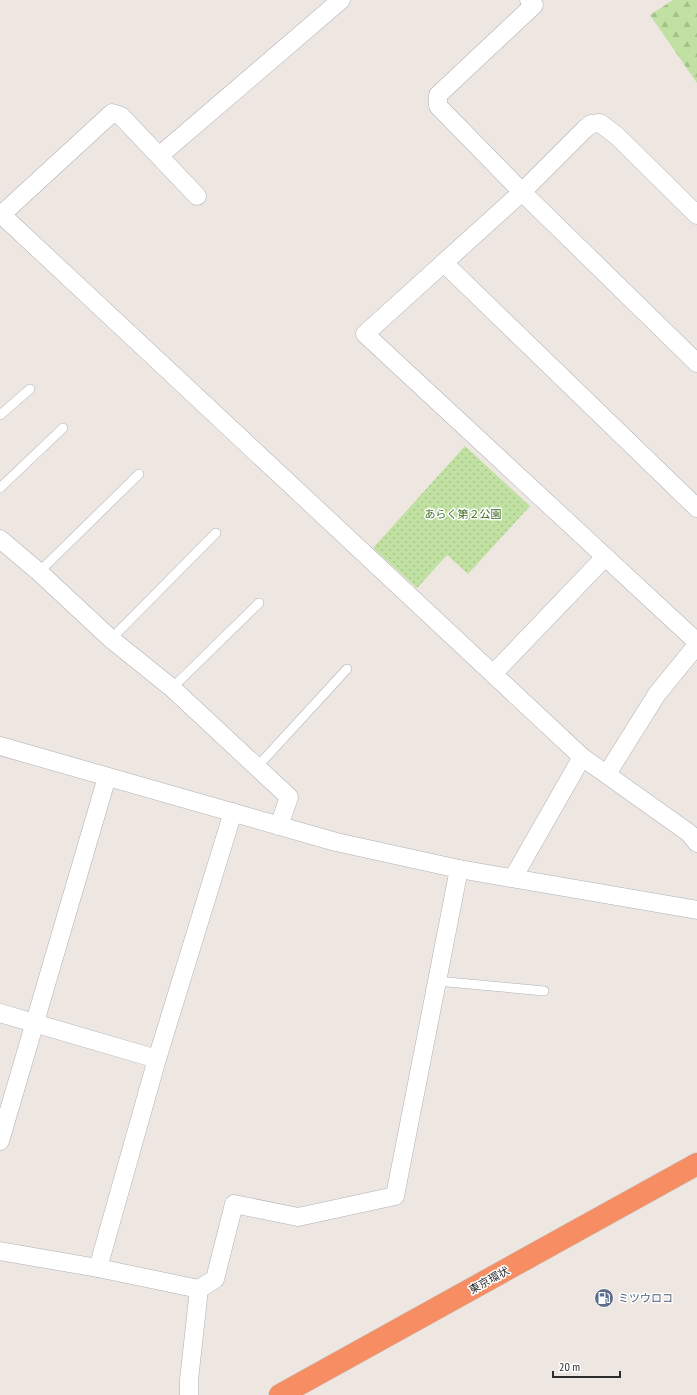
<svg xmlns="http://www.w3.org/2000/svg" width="697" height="1395" font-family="'PT Sans Narrow','Noto Sans JP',sans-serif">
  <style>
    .forest { fill: url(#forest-firs) }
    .park { fill: url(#park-dots) }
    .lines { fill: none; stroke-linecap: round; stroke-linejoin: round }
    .lane-casing { stroke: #adb1b9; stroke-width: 10 }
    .street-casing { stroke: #adb1b9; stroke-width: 19 }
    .highway-casing { stroke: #c4c4c4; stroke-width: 23 }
    .lane { stroke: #fff; stroke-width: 9 }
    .street { stroke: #fff; stroke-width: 18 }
    .highway { stroke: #f78e63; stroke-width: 22 }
    .labels { text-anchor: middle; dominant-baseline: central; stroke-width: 3; stroke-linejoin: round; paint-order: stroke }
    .park-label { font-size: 11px; fill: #39691f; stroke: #fff }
    .street-label { font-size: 11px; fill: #2d2d2d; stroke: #fff }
    .service-label { font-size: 11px; fill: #4e5e75; stroke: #fff; text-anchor: start }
  </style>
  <defs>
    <pattern id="forest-firs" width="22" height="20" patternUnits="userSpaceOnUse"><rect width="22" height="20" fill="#c0e1a1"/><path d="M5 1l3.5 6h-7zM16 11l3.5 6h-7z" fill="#a5c18b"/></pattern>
    <pattern id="park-dots" width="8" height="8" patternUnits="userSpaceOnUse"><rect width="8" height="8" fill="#c0e1a1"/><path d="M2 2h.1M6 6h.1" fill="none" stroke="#a5c18b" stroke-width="1.8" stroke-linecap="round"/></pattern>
  </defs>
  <rect width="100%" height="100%" fill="#eee6e1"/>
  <path class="forest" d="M673 0H697V83L650 15Z"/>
  <path class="park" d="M465 446 530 506 468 574 447 555 417 588 373 548Z"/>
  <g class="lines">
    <g class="lane-casing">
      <g id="lane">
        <path d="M0 415 30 389"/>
        <path d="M0 488 63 428"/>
        <path d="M39 572 139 474"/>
        <path d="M111 639 216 533"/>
        <path d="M172 688 259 603"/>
        <path d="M257 767 347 669"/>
        <path d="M437 981 544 991"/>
      </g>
    </g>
    <g class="street-casing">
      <g id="street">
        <path d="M529 0 534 5 438 95V106L522 192 697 363"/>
        <path d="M159 156 341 0"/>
        <path d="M2 215 582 757 689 833 697 843"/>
        <path d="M697 215 617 136 600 123 591 124 585 129 522 192 365 334 697 642"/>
        <path d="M0 216 112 113 121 116 197 196"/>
        <path d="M444 263 697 508"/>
        <path d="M0 539 39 572 111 639 172 688 289 797 279 826"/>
        <path d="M493 674 605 557"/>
        <path d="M0 746 336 842 459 869 697 910"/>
        <path d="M607 774 657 694 697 645"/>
        <path d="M513 878 582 757"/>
        <path d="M0 1013 157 1059"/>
        <path d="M0 1141 107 777"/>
        <path d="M0 1251 98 1268 199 1289 215 1279 234 1204 298 1217 395 1196 459 869"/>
        <path d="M98 1268 157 1059 233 812"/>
        <path d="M189 1395V1380L199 1289"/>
      </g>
    </g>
    <g class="highway-casing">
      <path id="highway" d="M280 1395 697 1164"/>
    </g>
    <use href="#lane" class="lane"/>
    <use href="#street" class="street"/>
    <use href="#highway" class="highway"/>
  </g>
  <defs>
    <g id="fuel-disc" transform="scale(1)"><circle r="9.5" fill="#5c6f8a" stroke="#fff"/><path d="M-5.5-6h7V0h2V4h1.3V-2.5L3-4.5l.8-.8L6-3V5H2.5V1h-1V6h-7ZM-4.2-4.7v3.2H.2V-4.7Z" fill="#fff"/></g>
  </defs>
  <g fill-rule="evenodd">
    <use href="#fuel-disc" x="604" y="1298"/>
  </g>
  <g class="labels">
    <g class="park-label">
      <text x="463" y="514">あらく第２公園</text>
    </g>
    <g class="street-label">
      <text transform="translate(489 1280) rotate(-29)">東京環状</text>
    </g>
    <g class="service-label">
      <text x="618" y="1298">ミツウロコ</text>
    </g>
  </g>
  <path d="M553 1371v6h67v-6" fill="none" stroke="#2d2d2d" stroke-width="2"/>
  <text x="559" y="1371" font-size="12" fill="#2d2d2d" stroke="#ffffff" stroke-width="3" paint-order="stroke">20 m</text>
</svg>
